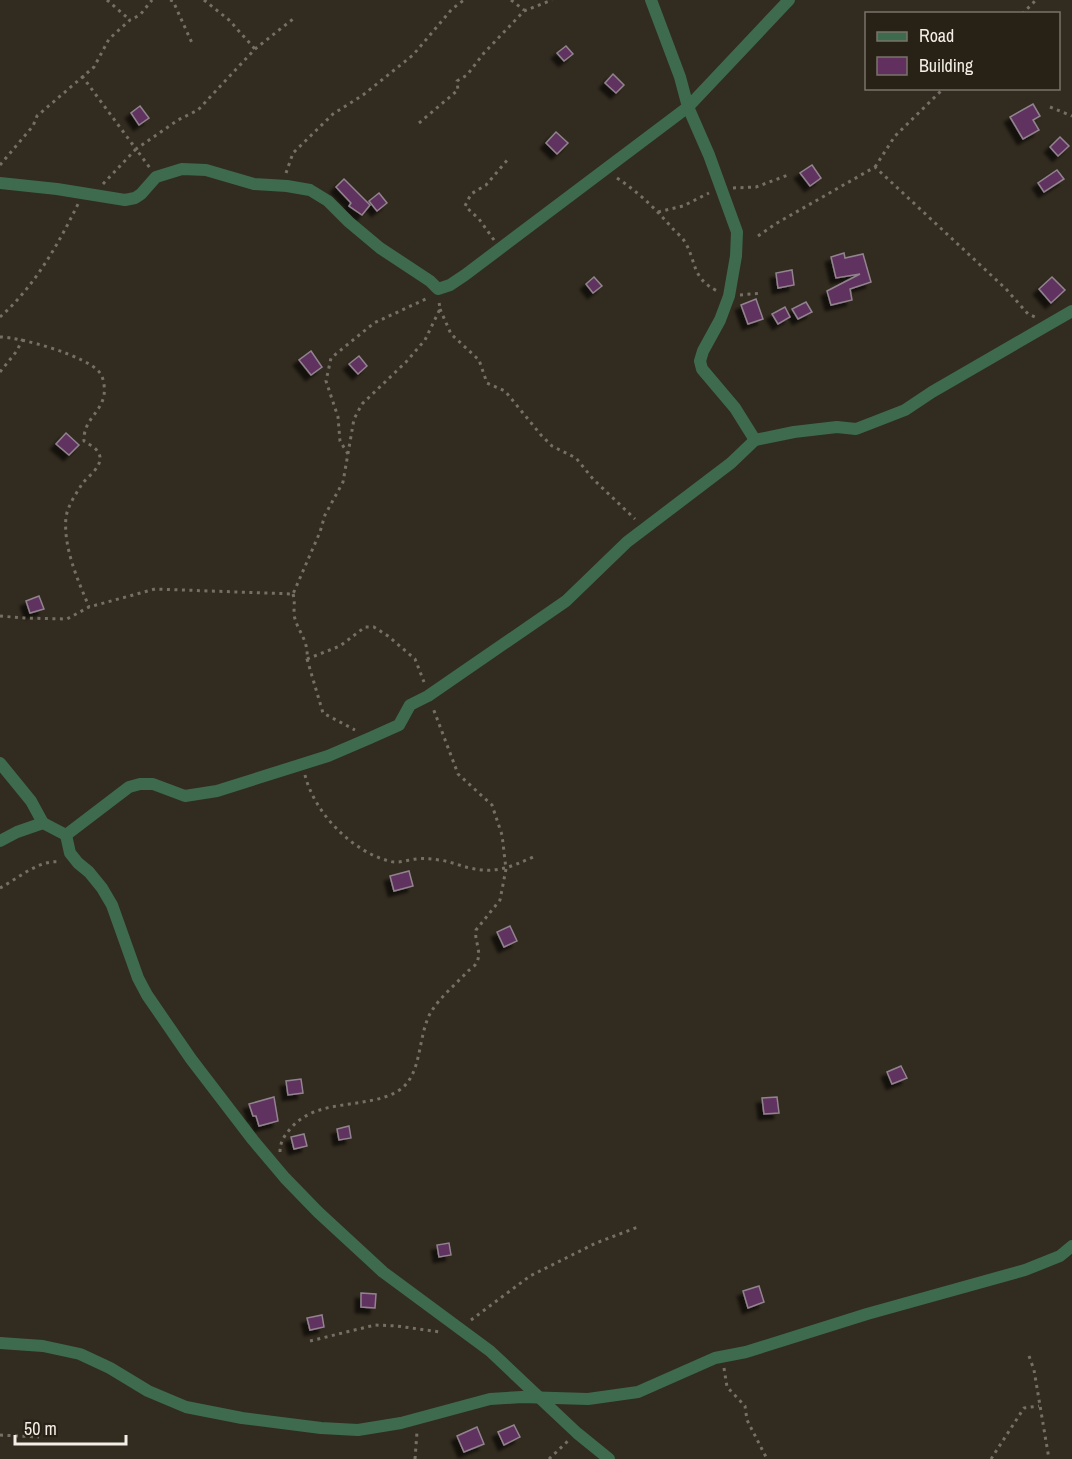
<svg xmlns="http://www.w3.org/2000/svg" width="1072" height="1459" font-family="'Archivo Narrow',sans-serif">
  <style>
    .building { fill: #61305e; stroke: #91848f; stroke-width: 1.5; filter: url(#shadow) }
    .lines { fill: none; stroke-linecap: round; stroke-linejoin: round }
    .path { stroke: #756f65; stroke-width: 3; stroke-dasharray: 3 4.5; stroke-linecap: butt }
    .street { stroke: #3e6b4d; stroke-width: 12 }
  </style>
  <defs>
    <filter id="shadow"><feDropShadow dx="-5.5" dy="5.5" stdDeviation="1.5" flood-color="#0009"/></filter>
  </defs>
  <rect width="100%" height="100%" fill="#322b1f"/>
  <g class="building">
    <path d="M566 46 573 54 564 61 557 53Z"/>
    <path d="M613 74 624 85 616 93 605 83Z"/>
    <path d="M1033 104 1040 116 1033 120 1039 130 1023 139 1010 117Z"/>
    <path d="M140 106 149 118 139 125 131 113Z"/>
    <path d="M556 132 568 143 557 154 546 143Z"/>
    <path d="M1060 137 1069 146 1058 156 1050 147Z"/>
    <path d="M812 165 821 178 810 186 800 173Z"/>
    <path d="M1057 170 1064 179 1044 192 1038 183Z"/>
    <path d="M344 179 370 205 362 215 349 206 351 203 336 187Z"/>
    <path d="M379 193 387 203 377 211 369 201Z"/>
    <path d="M844 253 845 258 863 254 871 282 850 289 852 300 831 305 827 291 860 274 836 278 831 257Z"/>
    <path d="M792 270 794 285 778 288 776 273Z"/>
    <path d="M594 277 602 286 593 293 586 284Z"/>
    <path d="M1052 277 1065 290 1051 303 1039 289Z"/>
    <path d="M756 299 763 319 748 324 741 305Z"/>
    <path d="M806 302 812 312 798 319 792 309Z"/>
    <path d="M785 307 790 317 778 324 772 314Z"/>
    <path d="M311 351 322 367 311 375 299 360Z"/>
    <path d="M359 356 367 366 358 374 349 364Z"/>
    <path d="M66 433 79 445 69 455 56 444Z"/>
    <path d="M39 596 44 609 30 613 26 601Z"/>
    <path d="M409 871 413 886 394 891 390 876Z"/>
    <path d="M510 926 517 941 504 947 497 932Z"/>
    <path d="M901 1066 907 1078 892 1084 887 1072Z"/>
    <path d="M301 1079 303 1093 288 1095 286 1081Z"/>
    <path d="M274 1097 278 1121 259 1126 256 1116H253L249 1104Z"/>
    <path d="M777 1097 779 1113 764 1114 762 1098Z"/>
    <path d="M349 1126 351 1138 339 1140 337 1129Z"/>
    <path d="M304 1134 307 1146 294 1149 291 1137Z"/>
    <path d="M449 1243 451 1255 439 1257 437 1245Z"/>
    <path d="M759 1286 764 1302 748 1308 743 1291Z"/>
    <path d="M361 1293 376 1294 375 1308 361 1307Z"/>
    <path d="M322 1315 324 1327 310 1330 307 1318Z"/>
    <path d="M514 1425 520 1437 504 1445 498 1432Z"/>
    <path d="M477 1427 484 1444 464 1452 457 1436Z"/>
  </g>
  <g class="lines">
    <g class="path">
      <path d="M107 0 130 20"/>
      <path d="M170 0 173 1 192 43"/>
      <path d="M204 0 229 20 255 49"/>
      <path d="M511 0 524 10"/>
      <path d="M1022 14 1036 0"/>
      <path d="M82 76 136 149 178 120 198 110 255 49 293 19"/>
      <path d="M1050 107 1072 116"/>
      <path d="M419 123 458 90 457 81 467 75 484 53 524 11 552 0"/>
      <path d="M0 165 33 126 37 116 94 67 109 39 130 20 140 15 152 0"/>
      <path d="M875 167 895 136 944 88"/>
      <path d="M286 173 293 153 333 114 363 95 413 55 452 9 464 0"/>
      <path d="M617 178C638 192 655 208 672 228 676 232 682 237 685 242 697 263 691 277 717 291"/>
      <path d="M103 184 136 149 150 168"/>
      <path d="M733 188 756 187 788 175"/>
      <path d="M658 212 683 206 709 193"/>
      <path d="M758 236 777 223 875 167 1006 289 1028 314 1035 317"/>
      <path d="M494 240 479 219 465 206 471 194 486 185 509 158"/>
      <path d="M740 295 762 293"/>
      <path d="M440 309 451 334 479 360 487 383 505 391 541 435 552 446 576 458 593 479 635 519"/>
      <path d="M0 317C34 287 58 245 78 204"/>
      <path d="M0 337C20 337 88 356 100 373 104 378 105 389 104 395 101 413 83 420 84 441 90 445 99 449 100 457 101 468 88 476 82 484 76 494 68 505 66 517 63 548 78 580 89 607"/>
      <path d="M0 372 16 352 23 339"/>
      <path d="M348 454 340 441 338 417 326 381 331 358 374 323 428 298"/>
      <path d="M293 594C295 601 294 606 294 613 295 629 309 638 307 659L340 646 365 627H374L388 636 415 659 424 682"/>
      <path d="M0 616 24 618 67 619 89 607 155 589 293 594 320 532 325 515 343 482 354 419 362 404 406 362 425 340 440 309 439 302"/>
      <path d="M307 659 323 713 355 730"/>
      <path d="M305 775C314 812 351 851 389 861 397 864 407 860 416 859 424 858 431 859 439 860 450 861 460 866 470 868 495 874 511 867 533 857"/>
      <path d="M0 888C19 878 39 859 61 862"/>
      <path d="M280 1152C280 1142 284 1136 291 1128 318 1097 366 1110 398 1091 423 1076 417 1036 431 1012 440 997 456 984 468 971 471 969 476 965 477 962 482 951 474 941 476 930L500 900 506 869 502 835 492 805 458 774 433 708"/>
      <path d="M471 1320 530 1276 596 1243 638 1227"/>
      <path d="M310 1341 375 1325 397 1326 440 1332"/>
      <path d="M1029 1356 1034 1370 1049 1459"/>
      <path d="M724 1368 727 1387 745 1406 747 1420 767 1459"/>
      <path d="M0 1435 39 1437"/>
      <path d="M415 1459 417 1432"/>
      <path d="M549 1459 569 1440"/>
      <path d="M991 1459 1024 1408 1039 1406"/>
    </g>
    <g class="street">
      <path d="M651 0 680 77 688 107 709 155 737 232 736 256 729 296 720 320 703 351 700 361 702 369 735 408 755 440"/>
      <path d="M0 183 57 189 125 200 135 198 141 194 156 177 182 169 206 170 254 184 287 186 310 190 328 201 349 222 380 248 430 281 438 289 450 285 465 275 688 107 789 0"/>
      <path d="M0 763 31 801 43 823"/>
      <path d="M66 835 129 787 140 784H153L185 796 217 791 328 756 370 738 399 725 410 705 428 696 566 601 627 542 731 463 755 440 794 432 837 427 856 429 869 424 905 410 932 392 1072 311"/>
      <path d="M66 835 70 853 78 863 89 872 102 888 112 905 138 978 147 995 191 1059 253 1140 285 1178 318 1212 383 1272 490 1351 577 1433 609 1459"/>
      <path d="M0 841 17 832 43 823 66 835"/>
      <path d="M0 1343 43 1346 80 1354 110 1368 148 1391 186 1407 242 1418 321 1428 358 1430 401 1423 490 1399 522 1397 588 1399 638 1392 715 1358 746 1352 867 1314 1025 1270 1060 1256 1072 1246"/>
    </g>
  </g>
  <rect x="865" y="12" width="195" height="78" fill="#282115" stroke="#797369" stroke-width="1.5"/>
  <rect x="877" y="32" width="30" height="9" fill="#3e6b4d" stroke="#797369" stroke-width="1.5"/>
  <text x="919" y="42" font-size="18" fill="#f3eee7">Road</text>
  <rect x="877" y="57" width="30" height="18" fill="#61305e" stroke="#797369" stroke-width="1.5"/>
  <text x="919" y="72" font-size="18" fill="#f3eee7">Building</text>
  <path d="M15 1435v9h111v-9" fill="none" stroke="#f3eee7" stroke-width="3"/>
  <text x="24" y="1435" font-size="18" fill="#f3eee7" stroke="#282115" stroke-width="4.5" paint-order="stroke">50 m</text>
</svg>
